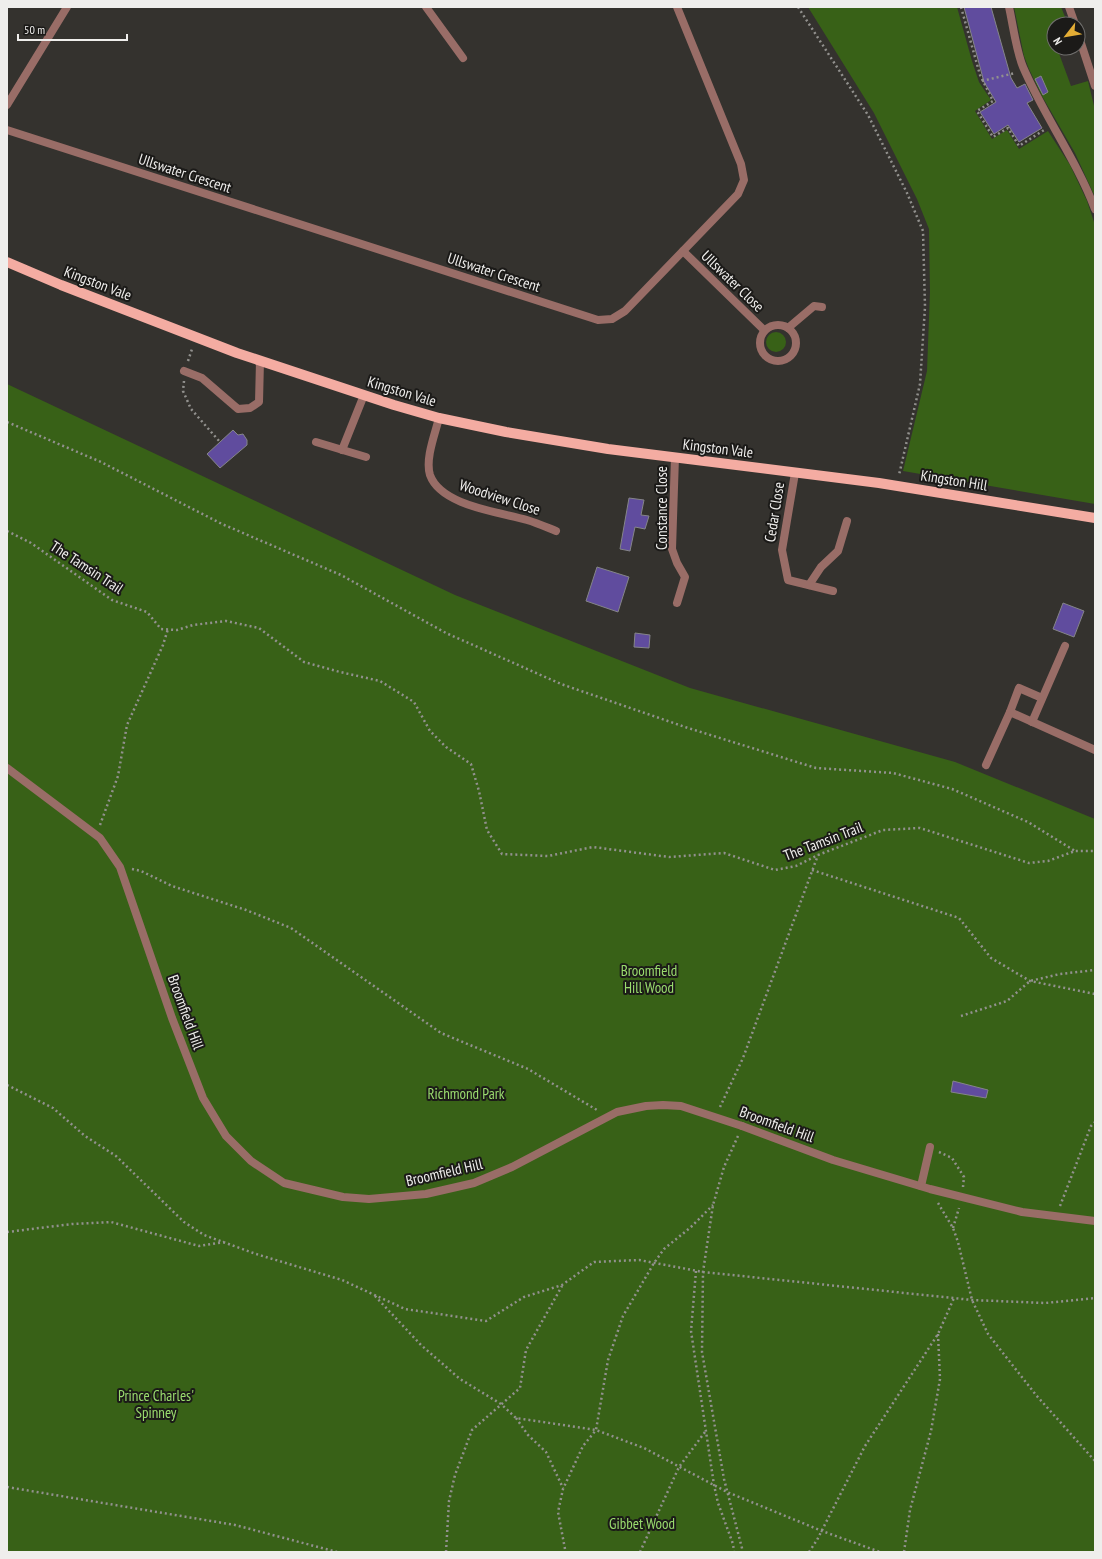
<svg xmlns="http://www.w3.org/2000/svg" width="1102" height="1559" font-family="'PT Sans Narrow',sans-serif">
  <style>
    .green { fill: #386117 }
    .building { fill: #604c9e; stroke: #858589 }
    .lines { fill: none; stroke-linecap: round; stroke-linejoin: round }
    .path { stroke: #92918e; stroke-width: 2.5; stroke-dasharray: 2 3; stroke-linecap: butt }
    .service { stroke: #996d67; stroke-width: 8 }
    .pedestrian { stroke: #996d67; stroke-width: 8 }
    .minor { stroke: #996d67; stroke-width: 8 }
    .primary { stroke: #f4aca2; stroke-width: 10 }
    .labels { text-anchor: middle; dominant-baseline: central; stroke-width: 4; stroke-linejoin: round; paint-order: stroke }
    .street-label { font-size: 15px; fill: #efeeec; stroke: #1b1a18 }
    .park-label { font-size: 15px; fill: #9adc6e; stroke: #1b1a18 }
  </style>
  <rect width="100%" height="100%" fill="#34322e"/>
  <g class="green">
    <path d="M808 7H957L972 61 979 82 991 100 975 111 992 139 1007 130 1019 149 1048 131 1070 165 1087 201 1095 225V504L903 471 927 371 930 292 929 229 917 199 874 113Z"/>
    <path d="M1014 7H1061L1068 24H1054V30L1052 31 1054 38V48H1057L1071 86 1088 81 1095 110V197L1075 153 1042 96 1029 69 1024 56Z"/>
    <circle cx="776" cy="342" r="10"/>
    <path d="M7 384 455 595 690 688 955 762 1095 819V1552H7Z"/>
  </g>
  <g class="building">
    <path d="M964 7H991L1011 78 1017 88 1025 84 1033 100 1027 103 1042 128 1019 142 1008 125 994 134 980 112 996 102 984 82Z"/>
    <path d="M1041 76 1048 92 1043 95 1035 79Z"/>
    <path d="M233 430 238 435 243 434 247 440V445L220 468 207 454Z"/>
    <path d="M629 498 644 500 641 515 649 516 645 529 635 527 630 551 620 549Z"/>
    <path d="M597 567 629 577 618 612 586 601Z"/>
    <path d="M1063 603 1084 611 1074 637 1053 629Z"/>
    <path d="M635 633 650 635 649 648 634 647Z"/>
    <path d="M953 1081 988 1090 986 1098 951 1092Z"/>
  </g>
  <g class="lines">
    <g class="path">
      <path d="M798 7 868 115 907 193 923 231 925 307 920 384 899 475"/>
      <path d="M961 7 980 75 993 101 977 111 993 137 1008 128 1019 146 1044 130"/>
      <path d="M982 81 1015 73"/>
      <path d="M188 361 192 349"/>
      <path d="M184 381 183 391 191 409 220 442"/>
      <path d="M7 422 101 462 222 524 341 575 446 633 561 684 688 728 816 768 893 773 952 789 1028 822 1075 851"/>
      <path d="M7 531 31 543 112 600 147 612 161 629 177 630 193 625 226 621 259 628 304 662 340 672 380 681 414 702 430 731 446 747 471 764 479 791 487 830 502 854 548 856 593 847 669 857 724 853 775 870 796 866 818 855 883 830 920 828 1029 863 1048 861 1075 851H1095"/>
      <path d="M100 825 118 776 127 725 163 645 168 629"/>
      <path d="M132 869 141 871 172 886 246 910 291 928 441 1033 528 1069 597 1110"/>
      <path d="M812 870 959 918 991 958 1030 981 1095 994"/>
      <path d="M961 1016 1007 1001 1030 981 1060 974 1095 970"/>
      <path d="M7 1085 53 1108 85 1136 116 1156 184 1222 204 1235 256 1254 342 1280 405 1309 486 1321 524 1297 562 1285 594 1262 639 1260 703 1272 972 1300 1045 1303 1095 1298"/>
      <path d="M720 1107 743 1058 818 855"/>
      <path d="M738 1136 724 1167 713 1205 703 1272 702 1352 724 1479 743 1552"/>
      <path d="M939 1152 952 1158 964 1177 963 1187"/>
      <path d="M938 1203 953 1228 958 1242 972 1300 988 1334 1036 1395 1095 1461"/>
      <path d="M1060 1206 1091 1126 1095 1122"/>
      <path d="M953 1228 959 1208"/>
      <path d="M7 1232 72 1224 111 1222 199 1246 224 1242"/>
      <path d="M696 1271 691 1331 714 1485 718 1503 733 1544 734 1552"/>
      <path d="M375 1296 421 1345 460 1379 501 1404 516 1418 596 1430 644 1448 727 1492 822 1531 880 1552"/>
      <path d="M516 1418 528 1435 546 1452 563 1488"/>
      <path d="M7 1487 235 1525 337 1552"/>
      <path d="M565 1549 558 1512 563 1489 583 1446 596 1430 608 1360 623 1316 654 1263 664 1249 691 1227 713 1205"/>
      <path d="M446 1552 449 1501 455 1475 472 1430 520 1388 526 1350 562 1286"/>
      <path d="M640 1552 679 1467 705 1432"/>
      <path d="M809 1552 817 1540 865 1446 938 1334 954 1298"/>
      <path d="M904 1552 910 1510 931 1431 940 1379 938 1334"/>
    </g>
    <g class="service">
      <path d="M788 328 814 306 822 307"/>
      <path d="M184 371 202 378 238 409 250 408 259 402 260 361"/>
      <path d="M675 457 672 549 677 563 685 577 677 603"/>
      <path d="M809 585 821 567 838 551 847 521"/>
      <path d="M1042 698 1019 688 1010 712 1095 750"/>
      <path d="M1032 722 1065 646"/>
      <path d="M986 765 1010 712"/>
      <path d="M921 1186 930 1147"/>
    </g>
    <path class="pedestrian" d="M7 768 100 838 120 867 172 1018 203 1098 226 1136 251 1161 284 1183 343 1197 369 1199 426 1194 474 1183 512 1167 617 1112 646 1106 663 1105 681 1106 742 1126"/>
    <g class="minor">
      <path d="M426 7 463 58"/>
      <path d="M1009 7C1013 25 1016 50 1023 67 1044 116 1076 159 1095 209"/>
      <path d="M1069 7 1075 24"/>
      <path d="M1078 34 1095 86"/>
      <path d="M7 105 67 7"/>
      <path d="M7 130 598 320 612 319 625 311 738 194 744 180 741 164 677 7"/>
      <path d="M683 251 764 330"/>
      <circle cx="778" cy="343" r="18"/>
      <path d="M439 418C435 434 425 459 430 475 441 506 500 512 527 520 537 523 546 527 556 531"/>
      <path d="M316 442 366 457"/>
      <path d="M342 450 364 395"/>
      <path d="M795 473 782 550 788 580 833 591"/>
      <path d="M742 1126 833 1160 930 1189 1022 1212 1095 1221"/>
    </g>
    <path class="primary" d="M7 262 61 285 237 353 394 405 439 418 506 432 608 449 879 483 1095 518"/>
  </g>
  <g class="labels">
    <g class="street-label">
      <text transform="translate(185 173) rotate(18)">Ullswater Crescent</text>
      <text transform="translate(494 272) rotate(18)">Ullswater Crescent</text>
      <text transform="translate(733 281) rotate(44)">Ullswater Close</text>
      <text transform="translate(98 283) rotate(21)">Kingston Vale</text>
      <text transform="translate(402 391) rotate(17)">Kingston Vale</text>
      <text transform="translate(718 448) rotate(7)">Kingston Vale</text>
      <text transform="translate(954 480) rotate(9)">Kingston Hill</text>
      <text transform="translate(500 497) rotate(18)">Woodview Close</text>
      <text transform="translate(661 508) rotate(-90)">Constance Close</text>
      <text transform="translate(774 512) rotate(-81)">Cedar Close</text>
      <text transform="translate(87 567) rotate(33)">The Tamsin Trail</text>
      <text transform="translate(823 841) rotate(-21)">The Tamsin Trail</text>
      <text transform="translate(186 1012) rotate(70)">Broomfield Hill</text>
      <text transform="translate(777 1124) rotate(20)">Broomfield Hill</text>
      <text transform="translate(444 1172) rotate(-13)">Broomfield Hill</text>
    </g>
    <g class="park-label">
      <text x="649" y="970">Broomfield<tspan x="649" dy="17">Hill Wood</tspan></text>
      <text x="466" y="1093">Richmond Park</text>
      <text x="156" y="1395">Prince Charles'<tspan x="156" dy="17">Spinney</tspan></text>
      <text x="642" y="1523">Gibbet Wood</text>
    </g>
  </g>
  <rect width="1102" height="1559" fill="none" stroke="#efeeec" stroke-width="16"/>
  <g transform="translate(1066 36) rotate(239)"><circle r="19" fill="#1b1a18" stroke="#706f6d"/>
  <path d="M0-3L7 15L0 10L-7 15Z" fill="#e4ad35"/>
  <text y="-6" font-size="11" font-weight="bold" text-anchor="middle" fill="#efeeec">N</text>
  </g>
  <path d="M18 34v6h109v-6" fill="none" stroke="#efeeec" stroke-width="2"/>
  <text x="24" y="34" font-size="12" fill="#efeeec" stroke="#1b1a18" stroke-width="3" paint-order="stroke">50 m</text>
</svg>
